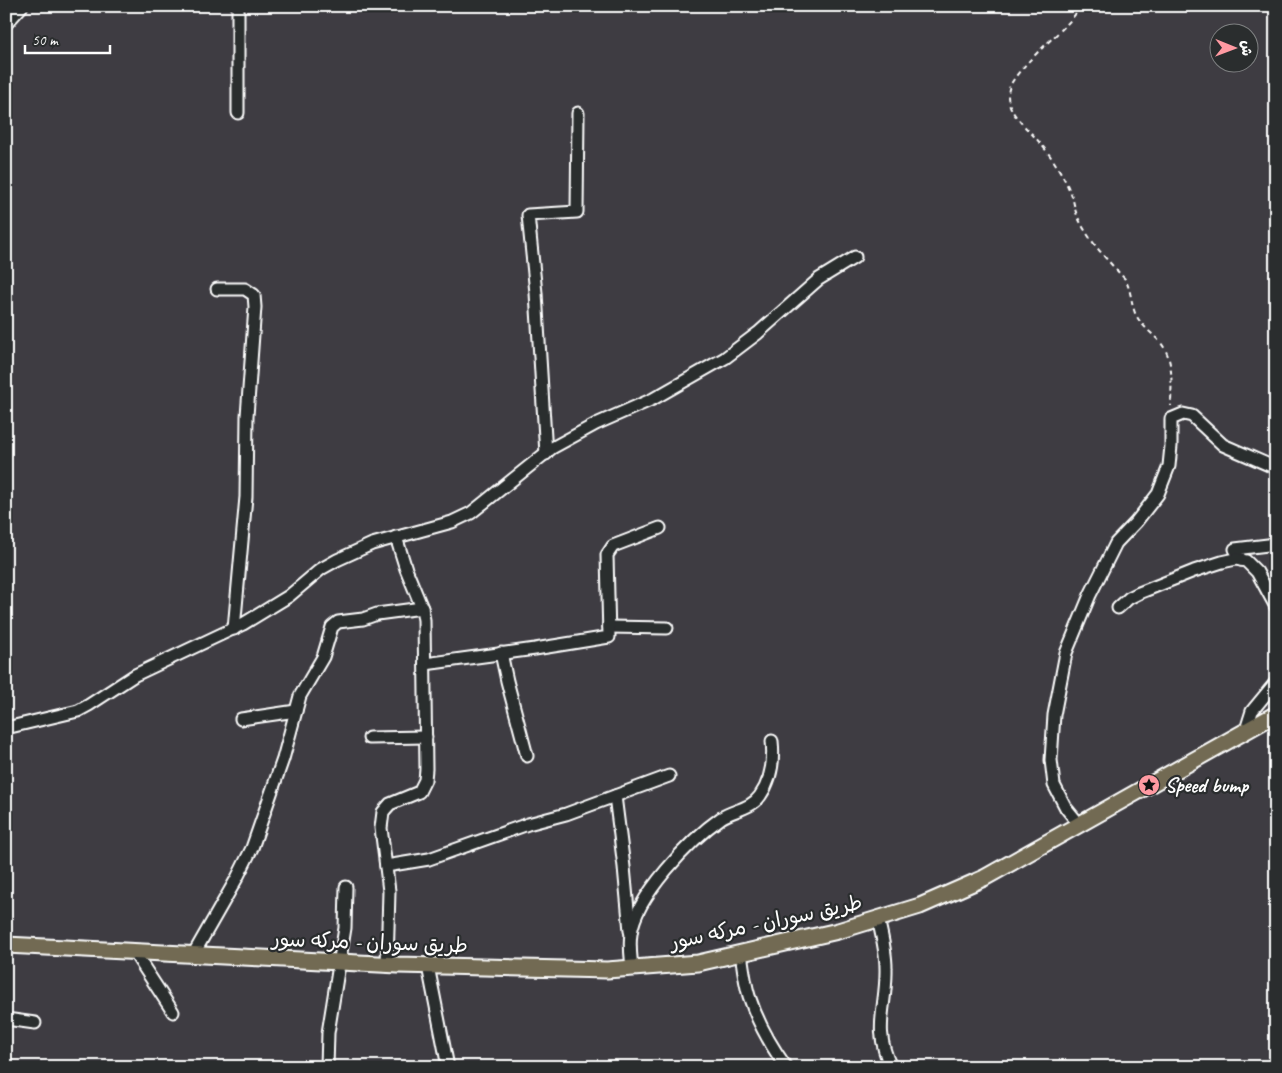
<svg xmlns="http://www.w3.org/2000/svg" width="1282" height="1073" font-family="Caveat,'Playpen Sans Arabic',sans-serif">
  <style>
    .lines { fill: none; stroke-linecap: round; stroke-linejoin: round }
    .minor-casing { stroke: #fff; stroke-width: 15 }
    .major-casing { stroke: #fff; stroke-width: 19 }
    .path { stroke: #fff; stroke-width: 2; stroke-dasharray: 5 4; stroke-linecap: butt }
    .minor { stroke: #2a2d2e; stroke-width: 11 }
    .major { stroke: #726b52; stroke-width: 15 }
    .labels { text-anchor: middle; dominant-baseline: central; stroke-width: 4.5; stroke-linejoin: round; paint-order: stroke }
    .poi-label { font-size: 21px; font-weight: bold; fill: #fff; stroke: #2a2d2e; text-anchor: start }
    .street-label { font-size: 21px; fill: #fff; stroke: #2a2d2e }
  </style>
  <rect width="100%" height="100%" fill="#3e3c42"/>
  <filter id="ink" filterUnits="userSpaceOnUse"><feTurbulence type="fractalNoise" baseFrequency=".02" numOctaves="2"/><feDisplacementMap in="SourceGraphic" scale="10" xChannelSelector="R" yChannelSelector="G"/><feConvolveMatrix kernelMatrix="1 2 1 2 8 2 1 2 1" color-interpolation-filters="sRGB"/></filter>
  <g filter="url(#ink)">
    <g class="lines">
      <g class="minor-casing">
        <g id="minor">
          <path d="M6 24 22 6"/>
          <path d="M238 113V6"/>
          <path d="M217 289H245L254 295 255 307 247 416 246 497 234 629"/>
          <path d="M546 454 536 293 528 215 577 212 578 113"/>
          <path d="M1241 560 1235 549 1276 544"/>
          <path d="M1118 608 1129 598 1139 593 1194 571 1222 562 1236 559 1246 561 1257 572 1276 607"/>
          <path d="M609 627 667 628"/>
          <path d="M501 653 507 681 527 756"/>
          <path d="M425 664 535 649 609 637 607 555 613 546 660 528"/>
          <path d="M241 719 296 711"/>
          <path d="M6 728 78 711 89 705 135 675 243 624 289 596 321 569 337 560 372 544 452 522 471 513 552 448 596 424 653 399 725 358 758 333 819 279 855 257"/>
          <path d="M1246 730 1252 711 1276 682"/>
          <path d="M369 738 426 737"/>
          <path d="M615 796 624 867 630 931"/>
          <path d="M1079 824 1066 808 1054 785 1051 760 1054 715 1066 653 1090 595 1116 543 1136 522 1158 494 1169 466 1171 446V419L1183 414 1192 416 1223 445 1276 468"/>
          <path d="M386 866 429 859 528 824 566 814 669 776"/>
          <path d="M878 919C882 936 886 951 886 968 887 1008 872 1027 891 1067"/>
          <path d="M134 952 173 1012"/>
          <path d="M741 953C743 967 745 983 749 996 757 1021 771 1046 786 1067"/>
          <path d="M193 955 237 878 252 848 283 759 300 696 323 657 332 627 338 622 363 619 377 614 422 608"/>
          <path d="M387 965 389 891 381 828 383 812 390 804 419 792 425 780 426 769 424 620 422 608 406 569 396 537"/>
          <path d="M428 966 448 1067"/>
          <path d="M632 968C631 957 629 945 631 934 635 897 691 839 721 818 733 810 751 809 760 796 772 779 774 760 772 741"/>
          <path d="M6 1019 35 1023"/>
          <path d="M327 1067 328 1033 345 928 346 887"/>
        </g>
      </g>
      <g class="major-casing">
        <path id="major" d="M6 945 398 965 607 970 698 963 838 931 920 906 984 878 1276 714"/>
      </g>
      <path class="path" d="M1081 6C1077 12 1072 19 1067 24 1054 38 1014 71 1009 89 1004 107 1020 122 1032 134 1048 151 1062 171 1071 194 1074 201 1074 208 1077 215 1087 239 1108 261 1125 279 1131 290 1131 302 1135 313 1141 326 1151 332 1160 342 1175 359 1171 386 1171 406"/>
      <use href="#minor" class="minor"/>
      <use href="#major" class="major"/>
    </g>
  </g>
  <defs>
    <g id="sight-disc" transform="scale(1.125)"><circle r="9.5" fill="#ff9aa2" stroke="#2a2d2e"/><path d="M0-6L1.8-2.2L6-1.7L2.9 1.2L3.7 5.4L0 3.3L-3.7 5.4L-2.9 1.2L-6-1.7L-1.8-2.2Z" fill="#111"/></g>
  </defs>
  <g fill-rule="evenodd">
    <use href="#sight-disc" x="1149" y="785"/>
  </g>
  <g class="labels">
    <g class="poi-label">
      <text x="1165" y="785">Speed bump</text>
    </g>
    <g class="street-label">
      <text transform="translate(766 922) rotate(-12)">طريق سوران - مركه سور</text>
      <text transform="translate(370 942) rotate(2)">طريق سوران - مركه سور</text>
    </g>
  </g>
  <rect width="1282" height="1073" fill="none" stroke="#2a2d2e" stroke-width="25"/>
  <rect x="12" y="12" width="1257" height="1048" fill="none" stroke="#fff" stroke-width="2" filter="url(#ink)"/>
  <g transform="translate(1234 48) rotate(91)"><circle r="24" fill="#2a2d2e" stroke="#7f8182"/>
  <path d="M0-4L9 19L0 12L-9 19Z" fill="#ff9aa2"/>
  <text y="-8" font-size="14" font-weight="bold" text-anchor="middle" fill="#ffffff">ش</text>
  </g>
  <path d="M25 45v8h85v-8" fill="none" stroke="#ffffff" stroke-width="2.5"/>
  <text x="32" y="45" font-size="15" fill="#ffffff" stroke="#2a2d2e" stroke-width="4" paint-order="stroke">50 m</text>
</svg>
